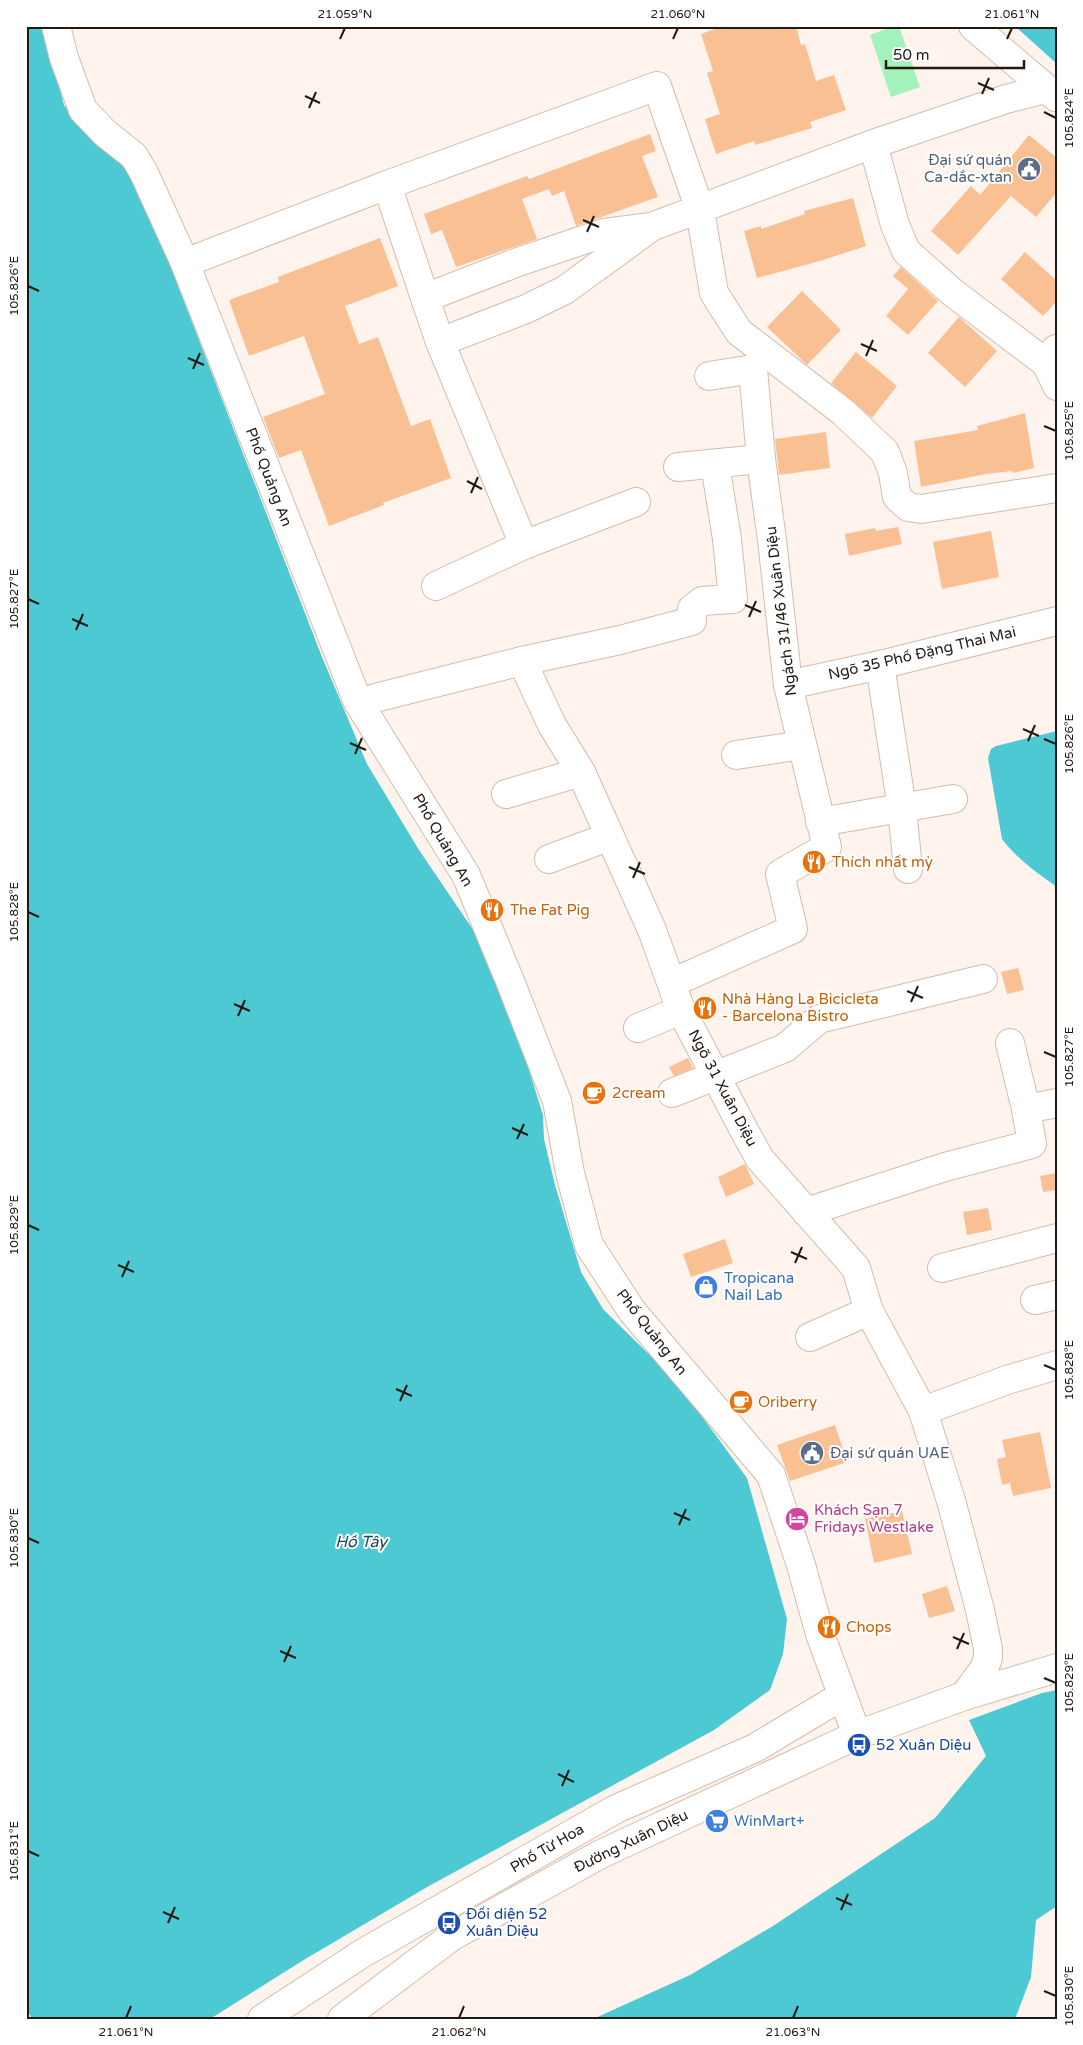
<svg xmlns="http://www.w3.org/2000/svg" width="1083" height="2045" font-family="'Varela Round',sans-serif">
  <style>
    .green { fill: #a4f2bb }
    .water { fill: #4dc9d4 }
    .building { fill: #f9c094 }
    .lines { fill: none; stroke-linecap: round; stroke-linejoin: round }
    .minor-casing { stroke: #d4bcaa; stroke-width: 30 }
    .minor { stroke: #fff; stroke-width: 28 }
    .ticks { fill: none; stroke: #221913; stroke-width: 2 }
    .labels { text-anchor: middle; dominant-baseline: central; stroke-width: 4; stroke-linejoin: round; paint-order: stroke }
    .service-label { font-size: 15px; fill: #4e5e75; stroke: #fff; text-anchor: end }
    .street-label { font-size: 15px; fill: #221913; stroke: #fff }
    .food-label { font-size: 15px; fill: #c56008; stroke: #fff; text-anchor: start }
    .shop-label { font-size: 15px; fill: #366cbe; stroke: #fff; text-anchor: start }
    .hotel-label { font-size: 15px; fill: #b23c85; stroke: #fff; text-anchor: start }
    .transit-label { font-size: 15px; fill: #164399; stroke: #fff; text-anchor: start }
    .water-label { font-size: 16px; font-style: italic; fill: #164c51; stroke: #fff }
    .neatline { fill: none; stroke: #221913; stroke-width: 2 }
    .ticks-label { font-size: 12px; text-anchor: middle; fill: #221913 }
  </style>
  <rect width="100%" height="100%" fill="#fef4ed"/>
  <path class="green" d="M894 26H899L920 87 891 97 870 35Z"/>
  <g class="water">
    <path d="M26 26H43L64 105 82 128 135 175 322 657 367 764 419 850 482 943 525 1057 543 1115 544 1139 555 1185 581 1272 603 1309 676 1381 747 1478 787 1619 783 1654 770 1690 714 1730 429 1886 302 1961 210 2019H32L26 2008V1820L29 1753 26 1737Z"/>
    <path d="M1015 26H1057V64Z"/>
    <path d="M1057 731V887C1037 873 1017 859 1002 839L988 758 991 749 996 746Z"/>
    <path d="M1057 1690V1906L1036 1920 1031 1977 1015 2019H593L690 1975 773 1926 935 1818 986 1756 969 1720 1042 1693Z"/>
  </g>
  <g class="building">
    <path d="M723 26H796L801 45 805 44 816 81 834 75 846 110 810 122 812 128 755 145 754 141 716 154 705 119 720 114 707 73 713 71 701 34Z"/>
    <path d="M650 134 656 151 642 156 658 197 576 226 564 191 552 196 549 189 522 199 537 239 456 267 442 230 431 234 424 214 527 176 529 179Z"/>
    <path d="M1029 135 1057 158V192L1036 217 1011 196 958 255 931 231 971 186 980 195Z"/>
    <path d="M853 198 866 246 820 261 757 278 744 231 761 226V229L805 214 804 211Z"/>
    <path d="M380 238 398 286 345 306 359 344 378 337 411 426 430 419 451 478 383 503 384 505 329 526 301 450 279 458 263 417 325 394 304 336 249 356 229 300 279 282 278 277Z"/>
    <path d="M1025 252 1057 281V301L1043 316 1001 279Z"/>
    <path d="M901 267 938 301 908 335 886 316 908 289 893 276Z"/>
    <path d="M802 291 841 330 807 365 767 327Z"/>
    <path d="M959 317 997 351 965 387 928 353Z"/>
    <path d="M856 352 897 386 872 418 831 383Z"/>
    <path d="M1025 413 1034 468 1013 473 1012 471 986 474 921 487 914 441 978 430 977 426Z"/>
    <path d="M826 432 830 468 779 475 775 439Z"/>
    <path d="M898 527 902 544 849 556 845 534 875 528 876 531Z"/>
    <path d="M991 531 999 577 942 589 933 542Z"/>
    <path d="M1018 968 1024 990 1007 994 1001 972Z"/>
    <path d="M688 1058 693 1068 674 1076 669 1067Z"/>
    <path d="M745 1164 754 1184 726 1197 718 1177Z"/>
    <path d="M1057 1173V1190L1043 1192 1040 1176Z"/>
    <path d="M988 1208 992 1230 967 1235 963 1212Z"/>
    <path d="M725 1239 733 1263 691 1277 683 1254Z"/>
    <path d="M835 1425 847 1462 790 1481 777 1445Z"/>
    <path d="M1040 1432 1051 1488 1013 1496 1010 1483 1002 1485 997 1459 1006 1457 1002 1440Z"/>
    <path d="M902 1511 912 1554 874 1563 865 1519Z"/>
    <path d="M947 1586 955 1611 929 1618 922 1594Z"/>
  </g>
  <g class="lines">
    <g class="minor-casing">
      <g id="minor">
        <path d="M56 26 64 58 83 110 105 133 134 156 144 173 185 263 358 702 466 875 510 981 557 1101 570 1173 589 1245 632 1311 771 1475 801 1565 820 1634 857 1735"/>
        <path d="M973 26 1056 97"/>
        <path d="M873 144 895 225 906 251 952 292 1046 363"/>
        <path d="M387 185 657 86 700 210 714 293 739 332 843 412 885 452 893 473 897 497 908 507 921 509 1057 488"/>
        <path d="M185 263 387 185 425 298"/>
        <path d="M440 342 526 309 565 290 650 228"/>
        <path d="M1056 349 1046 363 1057 386"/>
        <path d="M678 467 761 459"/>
        <path d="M524 545 440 342 425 298 518 262 604 233 651 227 873 144 1006 99 1045 89"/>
        <path d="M436 586 524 545 636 502"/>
        <path d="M522 661 552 725 581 772 652 930 681 1010 745 1132 760 1159 856 1268 869 1311 923 1411 952 1504 980 1610 988 1649V1658L984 1669 964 1696"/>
        <path d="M880 665 902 808 908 869"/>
        <path d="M788 685 880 665 1057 621"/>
        <path d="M375 698 522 661 620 640 692 621V609L702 601 733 599 727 539 715 464"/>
        <path d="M736 755 802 745"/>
        <path d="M506 794 581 772"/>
        <path d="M820 822 953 799"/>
        <path d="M549 859 608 837"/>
        <path d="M672 983 793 929 780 874 827 847 788 685 772 540 761 459 753 369 709 376"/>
        <path d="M638 1028 681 1010"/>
        <path d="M1010 1043 1026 1109"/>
        <path d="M672 1093 785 1048 819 1019 983 979"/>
        <path d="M806 1212 945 1167 1032 1144 1026 1109 1057 1103"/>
        <path d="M942 1268 1057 1238"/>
        <path d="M1035 1300 1057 1295"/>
        <path d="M810 1337 869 1311"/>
        <path d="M923 1411 1007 1380 1057 1365"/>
        <path d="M262 2019 363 1953 616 1809 755 1748 842 1696"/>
        <path d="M342 2019 451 1937 601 1854 857 1735 964 1696 1057 1668"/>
      </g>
    </g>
    <use href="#minor" class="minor"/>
  </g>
  <path class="ticks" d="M340 39 345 28M673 39 678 28M1007 39 1012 28M978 83 994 90M982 94 989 78M305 96 320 103M309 108 316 92M1044 112 1056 118M583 220 599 227M587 232 594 216M28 286 39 291M861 344 877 351M866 356 873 340M188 358 204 365M193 369 200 353M1044 426 1056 431M467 481 482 489M471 493 478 477M28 599 39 604M745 605 761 612M749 617 756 601M72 619 88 626M76 630 83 614M1023 729 1039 736M1044 739 1056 744M1028 741 1035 725M350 743 366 750M355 754 362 738M629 867 645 874M633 878 640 862M28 912 39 917M907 991 923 998M911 1002 918 986M234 1004 250 1011M238 1016 245 1000M1044 1052 1056 1057M512 1128 528 1135M517 1139 524 1124M28 1225 39 1230M791 1252 807 1259M795 1263 802 1247M118 1265 134 1272M122 1277 129 1261M1044 1365 1056 1370M396 1389 412 1396M400 1401 407 1385M674 1513 690 1520M679 1525 686 1509M28 1538 39 1543M953 1637 969 1644M957 1649 964 1633M280 1651 296 1658M284 1662 291 1646M1044 1678 1056 1683M558 1774 574 1782M562 1786 569 1770M28 1851 39 1856M836 1898 852 1905M841 1910 848 1894M163 1912 179 1919M168 1923 175 1907M1044 1991 1056 1996M126 2018 131 2006M459 2018 464 2006M793 2018 798 2006"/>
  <defs>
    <g id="civic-disc" transform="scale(1.25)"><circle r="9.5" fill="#5c6f8a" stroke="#fff"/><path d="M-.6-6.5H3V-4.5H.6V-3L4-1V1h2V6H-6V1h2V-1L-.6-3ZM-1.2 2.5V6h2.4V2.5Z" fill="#fff"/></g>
    <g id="restaurant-disc" transform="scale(1.25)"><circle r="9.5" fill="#e8710a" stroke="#fff"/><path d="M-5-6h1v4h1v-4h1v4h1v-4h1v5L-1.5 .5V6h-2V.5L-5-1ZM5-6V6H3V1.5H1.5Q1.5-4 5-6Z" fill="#fff"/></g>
    <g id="cafe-disc" transform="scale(1.25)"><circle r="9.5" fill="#e8710a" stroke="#fff"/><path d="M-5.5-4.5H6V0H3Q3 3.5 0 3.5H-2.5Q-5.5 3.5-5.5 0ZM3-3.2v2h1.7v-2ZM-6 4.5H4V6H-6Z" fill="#fff"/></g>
    <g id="shop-disc" transform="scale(1.25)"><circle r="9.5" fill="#3f7fe0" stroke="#fff"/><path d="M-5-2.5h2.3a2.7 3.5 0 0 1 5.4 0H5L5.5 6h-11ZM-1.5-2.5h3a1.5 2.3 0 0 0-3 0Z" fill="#fff"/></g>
    <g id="hotel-disc" transform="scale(1.25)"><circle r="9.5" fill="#d1479c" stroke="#fff"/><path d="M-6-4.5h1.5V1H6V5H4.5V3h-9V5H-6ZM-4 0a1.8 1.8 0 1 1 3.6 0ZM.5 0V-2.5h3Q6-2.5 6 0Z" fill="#fff"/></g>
    <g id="bus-disc" transform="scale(1.25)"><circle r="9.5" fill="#1a4fb4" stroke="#fff"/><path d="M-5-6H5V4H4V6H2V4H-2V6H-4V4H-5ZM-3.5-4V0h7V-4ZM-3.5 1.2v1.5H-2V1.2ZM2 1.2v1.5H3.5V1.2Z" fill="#fff"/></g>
    <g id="supermarket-disc" transform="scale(1.25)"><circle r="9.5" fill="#3f7fe0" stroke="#fff"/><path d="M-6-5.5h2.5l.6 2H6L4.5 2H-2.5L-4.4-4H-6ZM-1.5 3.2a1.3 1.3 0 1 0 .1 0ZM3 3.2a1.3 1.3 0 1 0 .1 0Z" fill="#fff"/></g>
  </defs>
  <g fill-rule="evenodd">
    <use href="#civic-disc" x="1029" y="169"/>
    <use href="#restaurant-disc" x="814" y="862"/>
    <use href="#restaurant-disc" x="492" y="910"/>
    <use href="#restaurant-disc" x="705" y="1008"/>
    <use href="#cafe-disc" x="594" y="1093"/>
    <use href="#shop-disc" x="706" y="1287"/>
    <use href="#cafe-disc" x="741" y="1402"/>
    <use href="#civic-disc" x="812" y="1453"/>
    <use href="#hotel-disc" x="797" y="1519"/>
    <use href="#restaurant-disc" x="829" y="1627"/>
    <use href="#bus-disc" x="859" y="1745"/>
    <use href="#supermarket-disc" x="717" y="1821"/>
    <use href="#bus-disc" x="449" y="1923"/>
  </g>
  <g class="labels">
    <g class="service-label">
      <text x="1012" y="160">Đại sứ quán<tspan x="1012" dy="17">Ca-dắc-xtan</tspan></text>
      <text x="830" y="1453" text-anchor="start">Đại sứ quán UAE</text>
    </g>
    <g class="street-label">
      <text transform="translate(269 477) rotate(69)">Phố Quảng An</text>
      <text transform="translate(781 611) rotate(-97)">Ngách 31/46 Xuân Diệu</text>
      <text transform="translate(922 653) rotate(-13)">Ngõ 35 Phố Đặng Thai Mai</text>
      <text transform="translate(443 840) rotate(60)">Phố Quảng An</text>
      <text transform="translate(723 1088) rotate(62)">Ngõ 31 Xuân Diệu</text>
      <text transform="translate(652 1332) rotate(52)">Phố Quảng An</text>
      <text transform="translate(631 1841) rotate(-26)">Đường Xuân Diệu</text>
      <text transform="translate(547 1848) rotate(-30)">Phố Từ Hoa</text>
    </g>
    <g class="food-label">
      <text x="832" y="862">Thích nhất mỳ</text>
      <text x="510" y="910">The Fat Pig</text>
      <text x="722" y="999">Nhà Hàng La Bicicleta<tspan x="722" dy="17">- Barcelona Bistro</tspan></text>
      <text x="612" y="1093">2cream</text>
      <text x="758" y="1402">Oriberry</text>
      <text x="846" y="1627">Chops</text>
    </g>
    <g class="shop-label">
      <text x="724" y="1278">Tropicana<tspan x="724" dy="17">Nail Lab</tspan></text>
      <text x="734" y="1821">WinMart+</text>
    </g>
    <g class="hotel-label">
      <text x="814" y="1510">Khách Sạn 7<tspan x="814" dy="17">Fridays Westlake</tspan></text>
    </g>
    <g class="transit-label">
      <text x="876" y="1745">52 Xuân Diệu</text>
      <text x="466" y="1914">Đối diện 52<tspan x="466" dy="17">Xuân Diệu</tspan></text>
    </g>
    <g class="water-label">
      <text x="361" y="1542">Hồ Tây</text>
    </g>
  </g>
  <rect width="1083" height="2045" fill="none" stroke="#ffffff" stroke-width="55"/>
  <path d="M886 60v8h138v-8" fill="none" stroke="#221913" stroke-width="2.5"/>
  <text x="893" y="60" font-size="15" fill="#221913" stroke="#ffffff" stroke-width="4" paint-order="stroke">50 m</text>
  <rect x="28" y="28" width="1028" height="1990" class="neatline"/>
  <g class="ticks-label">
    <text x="345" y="18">21.059°N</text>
    <text x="678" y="18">21.060°N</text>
    <text x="1012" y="18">21.061°N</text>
    <text transform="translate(1069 118) rotate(-90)" y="4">105.824°E</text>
    <text transform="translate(14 286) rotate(-90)" y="4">105.826°E</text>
    <text transform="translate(1069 431) rotate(-90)" y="4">105.825°E</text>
    <text transform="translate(14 599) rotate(-90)" y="4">105.827°E</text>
    <text transform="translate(1069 744) rotate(-90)" y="4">105.826°E</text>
    <text transform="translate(14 912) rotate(-90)" y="4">105.828°E</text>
    <text transform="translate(1069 1057) rotate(-90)" y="4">105.827°E</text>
    <text transform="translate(14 1225) rotate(-90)" y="4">105.829°E</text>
    <text transform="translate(1069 1370) rotate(-90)" y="4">105.828°E</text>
    <text transform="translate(14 1538) rotate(-90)" y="4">105.830°E</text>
    <text transform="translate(1069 1683) rotate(-90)" y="4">105.829°E</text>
    <text transform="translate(14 1851) rotate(-90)" y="4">105.831°E</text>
    <text transform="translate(1069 1996) rotate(-90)" y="4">105.830°E</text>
    <text x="126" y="2036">21.061°N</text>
    <text x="459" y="2036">21.062°N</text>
    <text x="793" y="2036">21.063°N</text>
  </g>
</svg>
